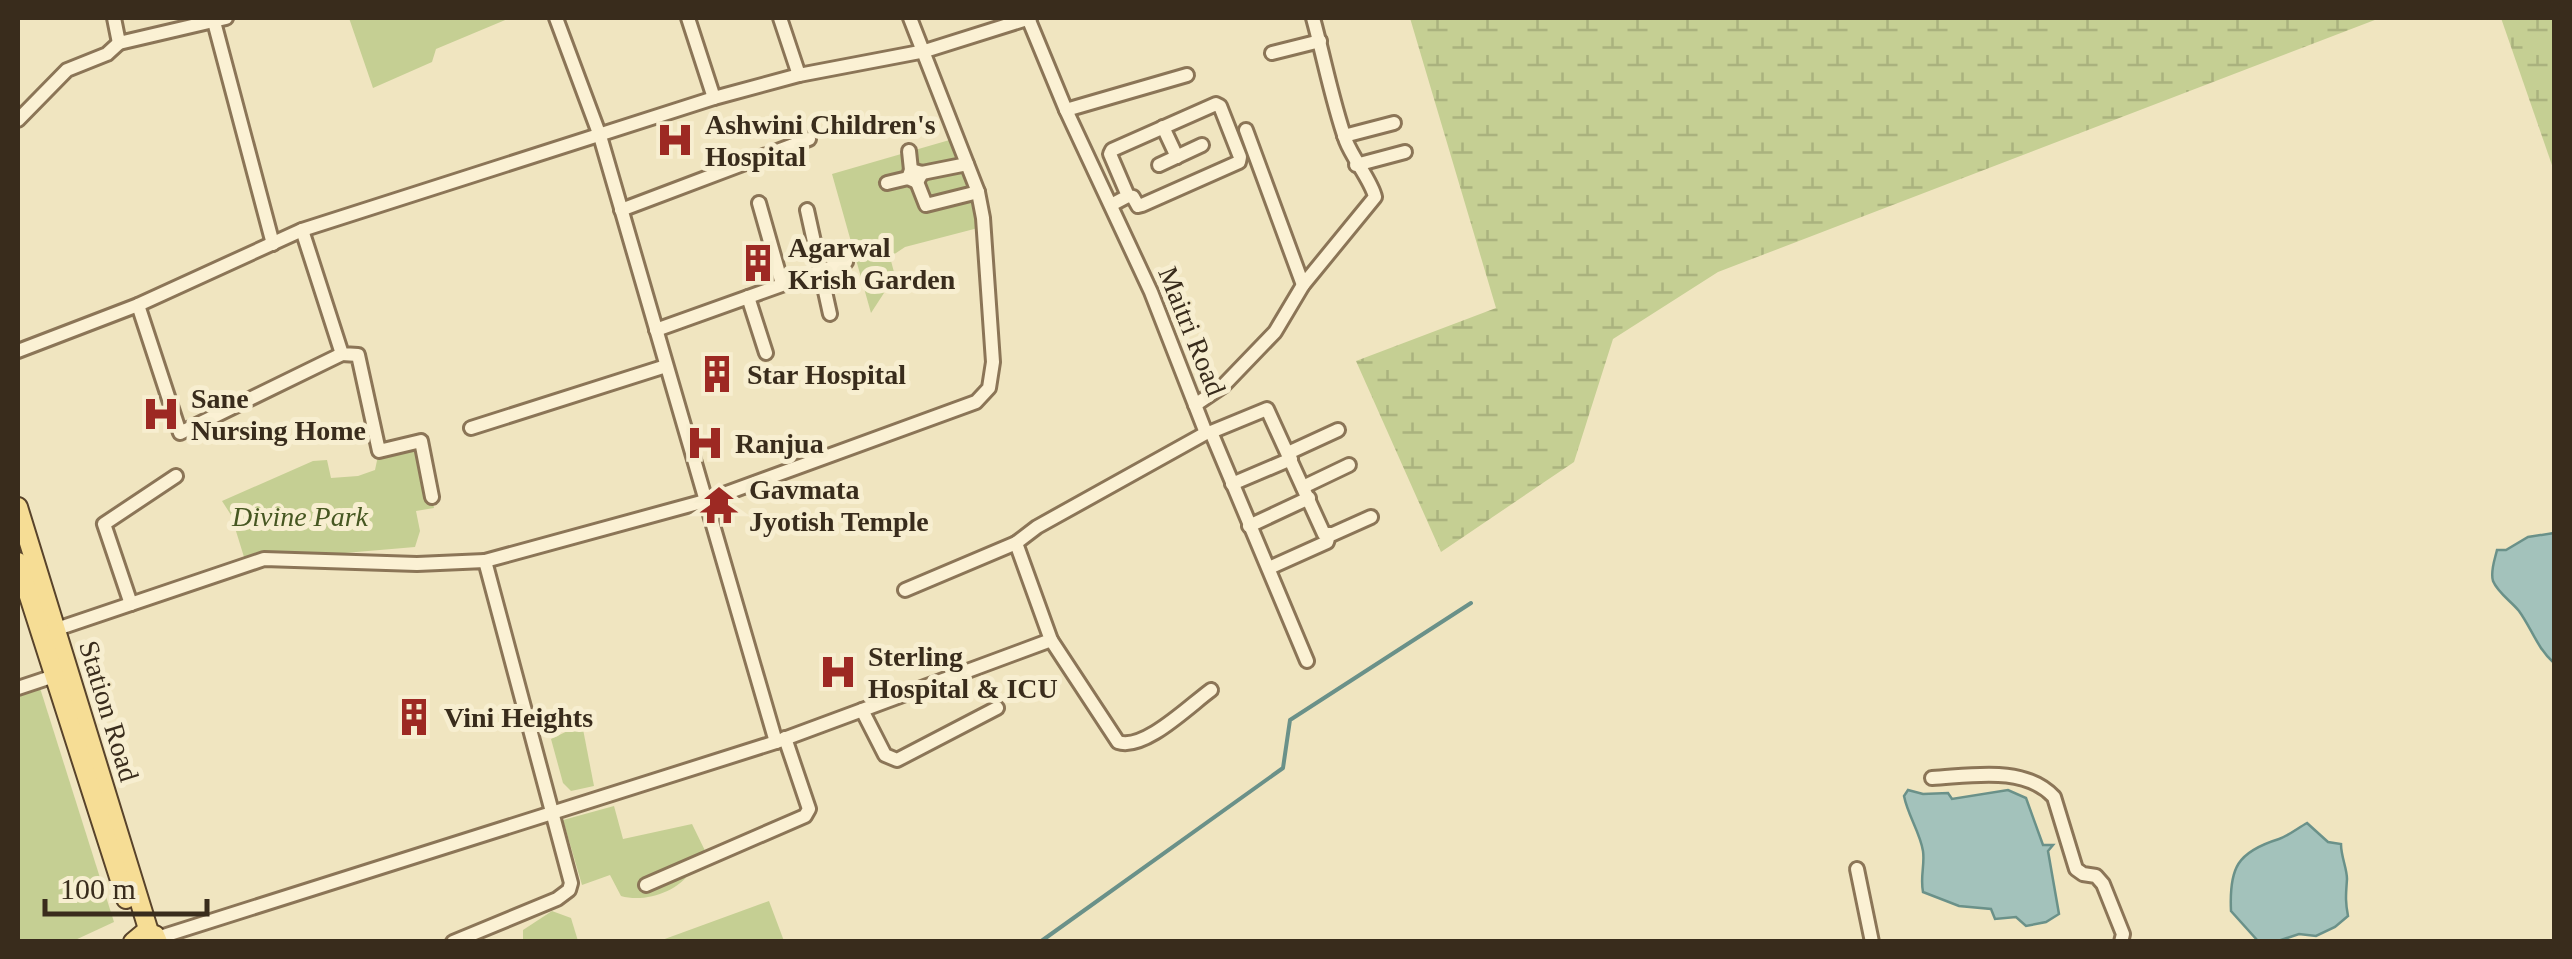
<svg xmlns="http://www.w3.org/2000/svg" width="2572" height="959" font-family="Georgia,serif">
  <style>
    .wetland { fill: url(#wetland-marsh) }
    .park { fill: #c5cf93 }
    .water { fill: #a3c2bb; stroke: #6a9189; stroke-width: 2.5 }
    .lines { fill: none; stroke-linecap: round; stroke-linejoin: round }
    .stream { stroke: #6a9189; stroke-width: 4 }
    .minor-casing { stroke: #8b7557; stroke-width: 18 }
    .major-casing { stroke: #58432b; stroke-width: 22 }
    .minor { stroke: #fbf1d4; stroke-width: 12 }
    .major { stroke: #f6dd95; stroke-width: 18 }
    .labels { text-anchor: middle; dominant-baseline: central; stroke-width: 10; stroke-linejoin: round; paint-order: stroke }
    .poi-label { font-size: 28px; font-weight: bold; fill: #392c1c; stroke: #f7eed0; text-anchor: start }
    .street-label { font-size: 28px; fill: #392c1c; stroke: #f7eed0 }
    .park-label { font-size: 28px; font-style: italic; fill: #465721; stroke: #f7eed0 }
  </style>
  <defs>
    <pattern id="wetland-marsh" width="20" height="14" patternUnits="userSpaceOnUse" patternTransform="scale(2.5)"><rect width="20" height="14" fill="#c5cf93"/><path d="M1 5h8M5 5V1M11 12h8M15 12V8" fill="none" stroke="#aab27e"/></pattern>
  </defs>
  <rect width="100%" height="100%" fill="#f0e5c0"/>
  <g class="wetland">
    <path d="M1410 18H2380L1718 272 1613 339 1574 462 1441 552 1356 361 1496 308Z"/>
    <path d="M2501 18H2554V171Z"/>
  </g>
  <g class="park">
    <path d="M349 18H510L436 49 432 62 373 88Z"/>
    <path d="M953 139 973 191 978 228 905 247 890 257 895 276 871 313 832 174Z"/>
    <path d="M421 441 434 508 416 511 420 531 415 547 252 561 244 557 231 515 222 501 313 461 327 460 331 478 358 476 375 470 379 451Z"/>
    <path d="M40 688 114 922 73 941H18V696Z"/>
    <path d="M582 724 594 786 571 791 563 783 551 739Z"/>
    <path d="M614 806 623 839 692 824 711 863 690 872C678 892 644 903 621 896L610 875 582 885 563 820Z"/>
    <path d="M769 901 784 941H661L662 940Z"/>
    <path d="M552 911 571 918 578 941H523V930Z"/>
  </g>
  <g class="water">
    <path d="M2554 533V663C2537 648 2532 629 2519 611 2511 601 2498 593 2493 581 2490 571 2495 559 2497 550H2506L2528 537Z"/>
    <path d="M1908 790 1923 794 1948 793 1952 799 2008 790 2026 798 2043 845H2053L2048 851 2059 914 2046 922 2026 926 2016 917 1995 919 1991 909 1959 906 1923 892C1920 876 1925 865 1923 851 1920 832 1908 816 1904 796Z"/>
    <path d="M2307 823 2328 842 2341 844C2341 857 2347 868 2347 879 2346 894 2345 901 2348 916L2335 927 2316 936 2299 934 2278 941H2258L2231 911C2229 868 2237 852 2279 839 2288 836 2298 828 2307 823Z"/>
  </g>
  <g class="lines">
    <path class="stream" d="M1040 942 1283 768 1290 720 1471 603"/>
    <g class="minor-casing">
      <g id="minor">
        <path d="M114 18 119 43 226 18"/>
        <path d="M213 18 273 244"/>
        <path d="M556 18 600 136 776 742"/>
        <path d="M688 18 714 98"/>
        <path d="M780 18 799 75"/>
        <path d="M1028 18 1066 110 1151 292 1206 433 1211 432 1307 661"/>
        <path d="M1272 53 1320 41"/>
        <path d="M1066 110 1187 75"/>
        <path d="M18 120 67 70 107 54 119 43"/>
        <path d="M1163 127 1177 157"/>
        <path d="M1246 130 1303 285"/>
        <path d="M1344 136 1394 123"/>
        <path d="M909 151 911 170"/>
        <path d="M1159 165 1202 145"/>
        <path d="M1356 165 1405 152"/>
        <path d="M922 173 967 164"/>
        <path d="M917 182 926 205 978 192"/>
        <path d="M887 183 908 178 917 182 922 173 911 170 908 178"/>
        <path d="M759 203 782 284"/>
        <path d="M1111 205 1128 196 1110 154 1112 150 1216 104 1220 106 1240 157 1239 162 1142 205 1138 206 1133 197 1128 196"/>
        <path d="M621 210 809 139"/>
        <path d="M807 210 830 314"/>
        <path d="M302 230 342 354 358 355 379 451 421 441 432 497"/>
        <path d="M748 297 766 353"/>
        <path d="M138 305 180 433 342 354"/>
        <path d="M656 330 846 262"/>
        <path d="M18 351 138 305 302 230 714 98 799 75 925 51 1030 18"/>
        <path d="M1195 405 1223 386 1275 332 1303 285 1375 197C1372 182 1353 159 1346 141 1332 101 1324 58 1313 18"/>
        <path d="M471 428 666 366"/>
        <path d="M1211 432 1267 409 1324 534H1333L1371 517"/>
        <path d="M1288 453 1338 430"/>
        <path d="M1232 484 1291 459"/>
        <path d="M1303 487 1349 465"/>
        <path d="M1249 526 1309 498"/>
        <path d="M485 561 705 501 976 402 989 388 993 362 983 218 978 192 910 18"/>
        <path d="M1269 568 1327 542 1329 535"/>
        <path d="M905 590 1016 543"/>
        <path d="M131 604 104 524 176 476"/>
        <path d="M48 632 264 559 417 564 485 561 571 883 569 890 557 899 453 942"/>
        <path d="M1051 640 1118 742C1144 751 1189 706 1211 690"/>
        <path d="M18 688 63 673"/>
        <path d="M862 710 885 755 897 760 997 708"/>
        <path d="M1932 778C1971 776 2024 765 2054 797L2076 869 2083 874 2096 876 2103 884 2123 934 2121 942"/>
        <path d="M1857 869 1872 942"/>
        <path d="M646 885 805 816 809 809 785 738"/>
        <path d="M157 938 776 742 1051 640 1016 543 1037 527 1206 433"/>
      </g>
    </g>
    <g class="major-casing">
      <g id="major">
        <path d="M18 507 149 932"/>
        <path d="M18 562 126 899"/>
        <path d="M133 942 145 932 155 935 158 942"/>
      </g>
    </g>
    <use href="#minor" class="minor"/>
    <use href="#major" class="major"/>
  </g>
  <defs>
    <g id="hospital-bare" transform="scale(3)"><path d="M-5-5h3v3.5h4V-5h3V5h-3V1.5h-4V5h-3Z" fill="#9d2923" stroke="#f7eed0" stroke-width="2.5" paint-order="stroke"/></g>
    <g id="building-bare" transform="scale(3)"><path d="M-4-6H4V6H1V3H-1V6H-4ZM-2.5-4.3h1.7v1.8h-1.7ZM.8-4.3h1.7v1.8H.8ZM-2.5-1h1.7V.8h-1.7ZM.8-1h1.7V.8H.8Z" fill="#9d2923" stroke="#f7eed0" stroke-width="2.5" paint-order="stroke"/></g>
    <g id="temple-bare" transform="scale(3)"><path d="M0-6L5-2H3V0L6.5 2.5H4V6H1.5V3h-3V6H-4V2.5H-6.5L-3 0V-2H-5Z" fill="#9d2923" stroke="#f7eed0" stroke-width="2.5" paint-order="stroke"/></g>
  </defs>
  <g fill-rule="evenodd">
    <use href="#hospital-bare" x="675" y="140"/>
    <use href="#building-bare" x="758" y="263"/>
    <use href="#building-bare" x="717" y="374"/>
    <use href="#hospital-bare" x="161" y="414"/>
    <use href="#hospital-bare" x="705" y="443"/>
    <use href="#temple-bare" x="719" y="505"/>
    <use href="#hospital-bare" x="838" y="672"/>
    <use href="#building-bare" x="414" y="717"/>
  </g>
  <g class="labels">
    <g class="poi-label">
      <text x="705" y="124">Ashwini Children's<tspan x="705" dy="32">Hospital</tspan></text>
      <text x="788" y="247">Agarwal<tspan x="788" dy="32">Krish Garden</tspan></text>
      <text x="747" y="374">Star Hospital</text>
      <text x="191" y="398">Sane<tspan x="191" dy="32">Nursing Home</tspan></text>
      <text x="735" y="443">Ranjua</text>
      <text x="749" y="489">Gavmata<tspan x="749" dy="32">Jyotish Temple</tspan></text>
      <text x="868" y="656">Sterling<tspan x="868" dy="32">Hospital &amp; ICU</tspan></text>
      <text x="444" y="717">Vini Heights</text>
    </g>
    <g class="street-label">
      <text transform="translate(1192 331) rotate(68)">Maitri Road</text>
      <text transform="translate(109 711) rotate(73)">Station Road</text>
    </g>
    <g class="park-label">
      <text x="300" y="516">Divine Park</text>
    </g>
  </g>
  <rect width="2572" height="959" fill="none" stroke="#392c1c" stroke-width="40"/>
  <path d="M45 899v15h162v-15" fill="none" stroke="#392c1c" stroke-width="5"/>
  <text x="60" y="899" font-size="30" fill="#392c1c" stroke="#f7eed0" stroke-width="8" paint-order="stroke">100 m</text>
</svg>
